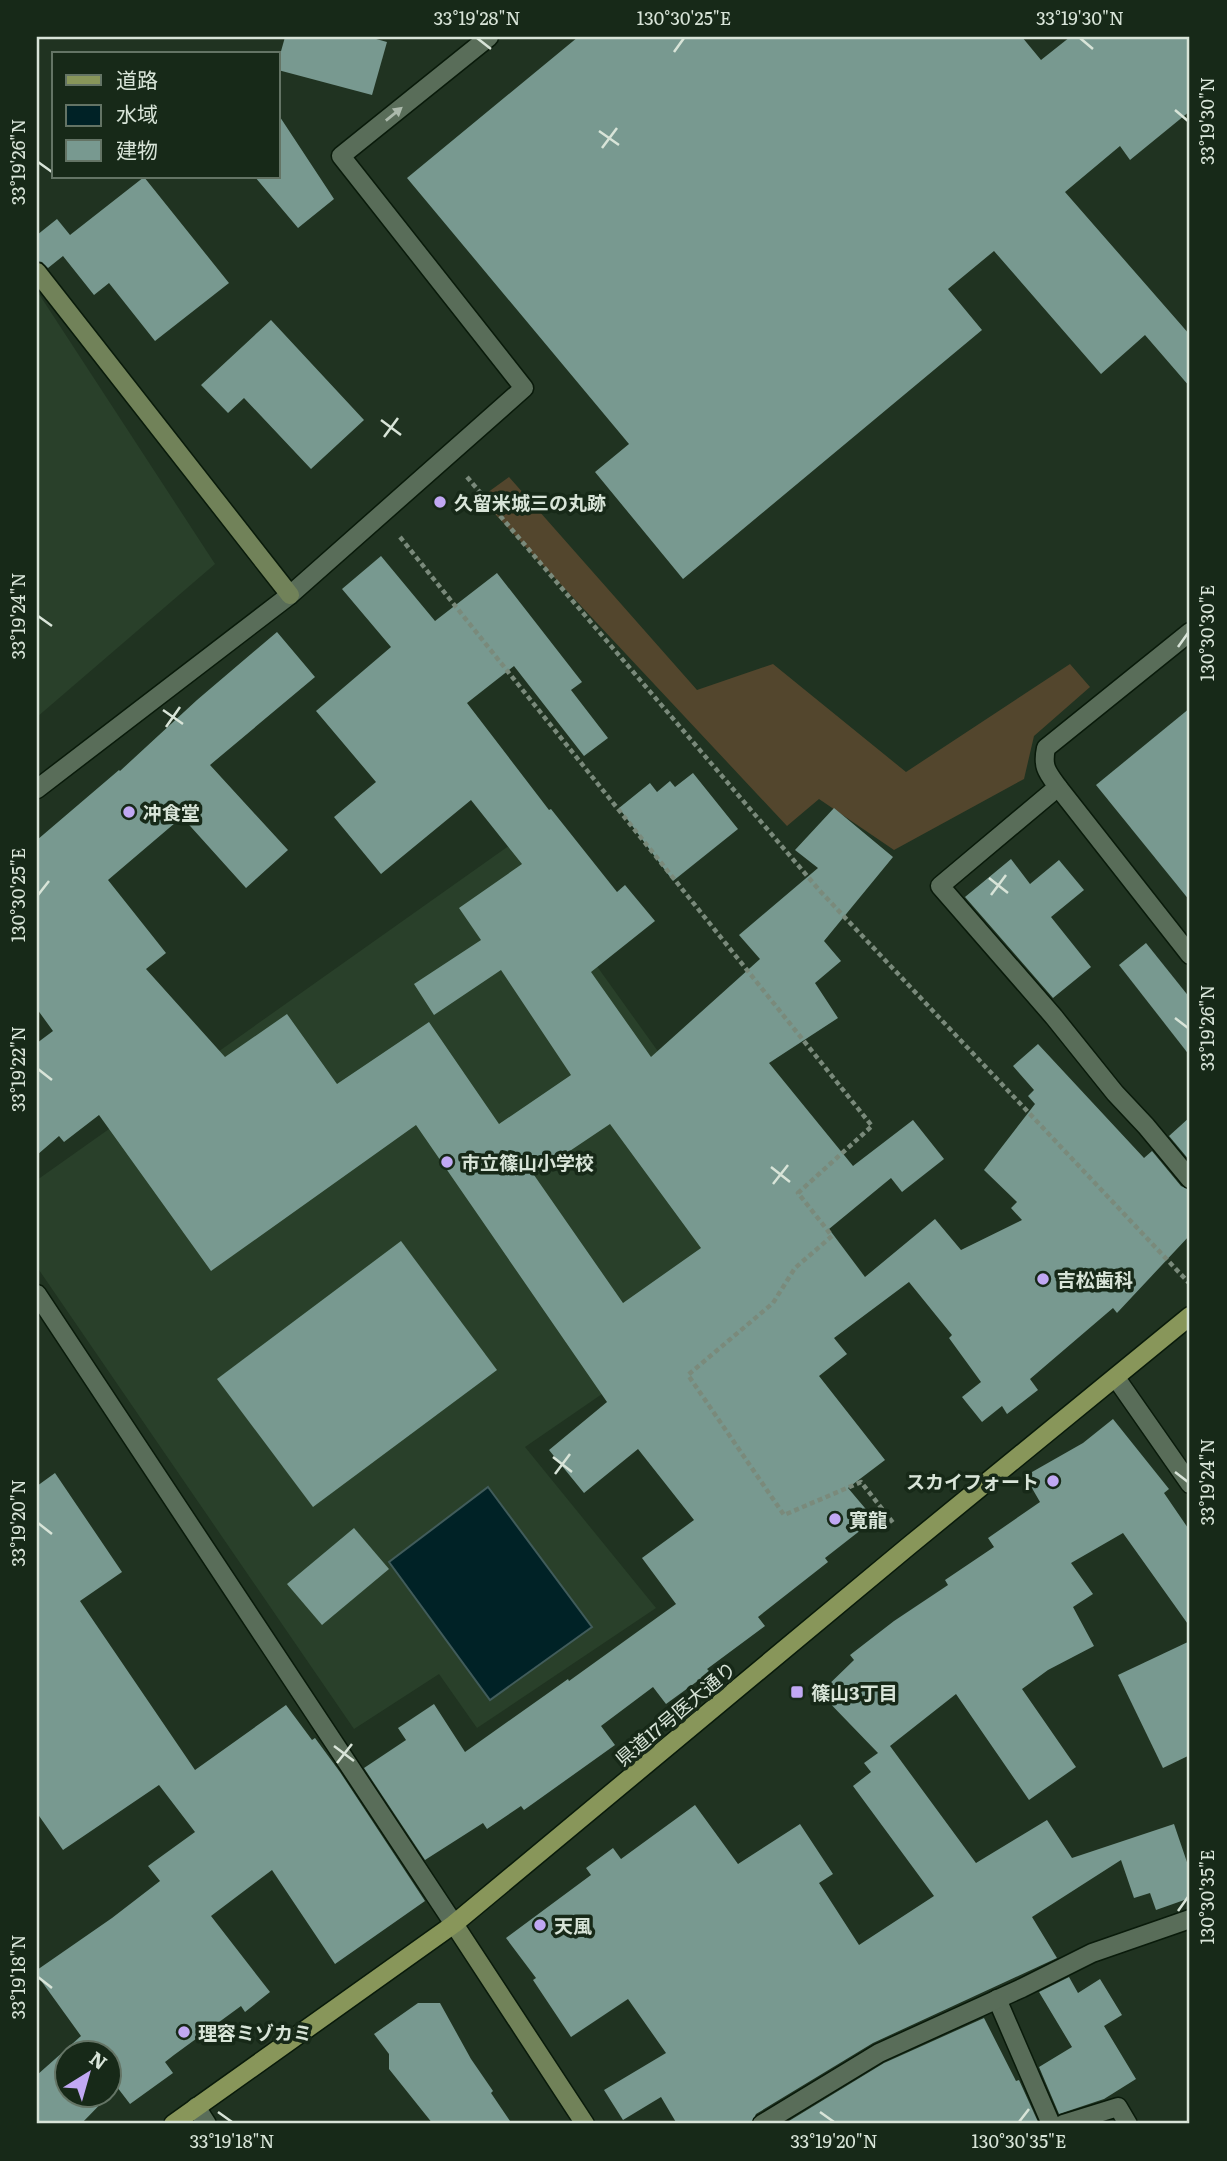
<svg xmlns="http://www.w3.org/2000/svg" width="1227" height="2161" font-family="Literata,'Noto Sans JP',serif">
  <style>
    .built { fill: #29402a }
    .grass { fill: #53462d }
    .water { fill: #002226; stroke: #415c5b; stroke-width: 2 }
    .building { fill: #789990; fill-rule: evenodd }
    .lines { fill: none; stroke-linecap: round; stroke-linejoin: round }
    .lane-casing { stroke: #091a0a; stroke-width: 21 }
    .street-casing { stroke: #091a0a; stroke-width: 21 }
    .secondary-casing { stroke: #091a0a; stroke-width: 21 }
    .primary-casing { stroke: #091a0a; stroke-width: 21 }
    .path { stroke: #7a8a7b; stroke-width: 4.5; stroke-dasharray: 5 3.5; stroke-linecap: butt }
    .lane { stroke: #596d59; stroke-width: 18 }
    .street { stroke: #596d59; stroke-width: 18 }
    .secondary { stroke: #718259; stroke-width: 18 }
    .primary { stroke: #88965a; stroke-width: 18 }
    .oneway { fill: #acbaac }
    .ticks { fill: none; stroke: #d8e4d8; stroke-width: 2.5 }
    .poi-dot { fill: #c1a8f3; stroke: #172918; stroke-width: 2.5 }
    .labels { text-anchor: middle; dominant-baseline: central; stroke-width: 7; stroke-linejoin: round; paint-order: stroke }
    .poi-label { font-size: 19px; font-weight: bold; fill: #d8e4d8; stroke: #172918; text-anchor: start }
    .street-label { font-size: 19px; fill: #d8e4d8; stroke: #172918 }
    .neatline { fill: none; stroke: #d8e4d8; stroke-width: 2.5 }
    .ticks-label { font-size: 18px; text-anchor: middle; fill: #d8e4d8 }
  </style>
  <rect width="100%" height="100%" fill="#203321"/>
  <g class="built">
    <path d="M37 291 215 564 37 717Z"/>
    <path d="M510 845 804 1255 525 1447 656 1608 477 1728 439 1674 354 1729 37 1267V1180Z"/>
  </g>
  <path class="grass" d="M509 477 697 690 773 664 906 772 1070 664 1090 687 1034 736 1024 779 894 850 819 799 787 826 480 498Z"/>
  <path class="water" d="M488 1487 592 1627 490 1700 389 1562Z"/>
  <g class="building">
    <path d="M285 37H369L387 42 372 95 278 70V62Z"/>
    <path d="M578 37H1022L1041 60 1070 37H1190V111L1130 160 1120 146 1065 192 1190 335V387L1145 335 1101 374 994 251 948 289 982 330 683 579 595 472 629 444 407 178Z"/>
    <path d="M278 114 334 199 298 228 255 177H278Z"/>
    <path d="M144 177 229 283 155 341 109 283 94 295 63 256 48 268 42 262 37 261V235L57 219 70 235Z"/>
    <path d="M271 320 364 420 311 469 244 398 228 413 201 385Z"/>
    <path d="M381 556 435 621 497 573 582 682 571 690 608 738 584 756 514 666 467 703 549 810 551 809 617 892 625 885 655 921 591 972 651 1057 760 959 739 935 818 868 795 850 834 808 893 857 824 941 841 961 815 983 838 1018 769 1063 853 1166 913 1120 944 1159 902 1192 891 1178 829 1229 865 1277 935 1219 961 1250 1022 1220 1011 1208 1017 1202 984 1170 1035 1104 1028 1096 1034 1090 1013 1066 1038 1044 1144 1158 1152 1151 1181 1186 1190 1190V1235L1117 1313 1113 1308 1030 1379 1038 1390 1007 1414 1002 1406 982 1422 962 1397 981 1382 949 1338 952 1335 909 1282 834 1338 847 1354 819 1376 885 1460 848 1488 870 1514 861 1521 866 1526 825 1558 828 1562 758 1617 765 1626 707 1669 710 1672 666 1704 653 1687 601 1726 615 1745 524 1810 521 1806 487 1829 483 1823 425 1860 364 1768 406 1740 398 1728 434 1704 465 1752 568 1679 569 1681 676 1604 642 1558 694 1520 638 1449 584 1493 549 1450 607 1402 416 1125 211 1271 99 1115 64 1142 59 1136 37 1155V1043L53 1031 37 1009V840L119 770 120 771 197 700 277 632 315 677 210 765 288 850 246 888 182 817 108 880 166 953 146 969 225 1057 287 1014 337 1084 429 1022 499 1124 571 1075 501 970 434 1015 414 984 481 940 459 908 522 864 471 800 381 874 334 817 376 782 316 711 391 647 342 589ZM610 1124 701 1248 623 1303 534 1175Z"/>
    <path d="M1190 708V901L1096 785Z"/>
    <path d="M693 773 738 829 673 881 619 808 650 783 657 792 670 781 675 787Z"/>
    <path d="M1011 859 1030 884 1059 860 1084 890 1051 917 1091 967 1053 998 965 897Z"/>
    <path d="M1146 943 1190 998V1056L1119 965Z"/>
    <path d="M1190 1117V1161L1169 1136Z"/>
    <path d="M401 1241 497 1370 313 1507 217 1379Z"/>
    <path d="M1113 1419 1169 1489 1164 1493 1190 1531V1627L1123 1533 1071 1563 1093 1594 1073 1607 1094 1646 1048 1670 1022 1689 1076 1767 1029 1800 956 1694 890 1746 976 1863 1047 1820 1072 1858 1174 1824 1190 1871V1898L1156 1910 1150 1893 1134 1898 1121 1860 1032 1917 1057 1958 873 2043 756 2114 751 2124H677L661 2097 623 2120 604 2090 666 2053 628 1999 571 2037 533 1980 536 1978 506 1938 591 1875 586 1868 613 1848 621 1859 695 1805 738 1864 800 1824 833 1874 819 1883 859 1945 934 1896 853 1786 871 1772 864 1763 878 1753 820 1693 854 1660 850 1655 894 1621 948 1585 945 1580 994 1547 988 1538 1040 1502 1025 1476 1083 1443Z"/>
    <path d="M55 1473 122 1572 80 1601 195 1770 286 1705 312 1740 315 1738 340 1772 425 1901 335 1964 272 1870 211 1916 270 1992 245 2012 241 2006 174 2055 165 2062 173 2073 130 2104 117 2087 81 2124H37V2075L81 2036 37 1975V1970L112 1918 160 1881 148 1866 195 1832 159 1785 63 1850 37 1813V1486ZM66 2053H108V2095H66Z"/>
    <path d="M354 1528 389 1569 322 1625 287 1584Z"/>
    <path d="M1190 1641V1755L1163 1768 1118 1675Z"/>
    <path d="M1069 1977 1078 1993 1100 1979 1122 2015 1104 2026 1136 2079 1104 2099 1059 2114 1039 2067 1072 2047 1039 1992Z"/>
    <path d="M418 2003H440L471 2059 493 2091 491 2093 512 2124H433L389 2069V2054L374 2034Z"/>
    <path d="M984 2018 1016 2081 1019 2080 1039 2124H784L884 2063Z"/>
  </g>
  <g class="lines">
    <g class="lane-casing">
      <path id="lane" d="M1058 787 940 886 1054 1017 1115 1093 1146 1126 1190 1179"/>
    </g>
    <g class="street-casing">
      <g id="street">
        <path d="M1190 632 1046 748C1042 767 1047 772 1058 787L1190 955"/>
        <path d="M37 789 290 595 524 388 341 156 489 37"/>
        <path d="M37 1294 454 1924"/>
        <path d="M1116 1378 1190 1484"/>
        <path d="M997 1999 1051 2124"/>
        <path d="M196 2107 207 2124"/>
        <path d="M762 2124 879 2053 1022 1988 1092 1953 1190 1919"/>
        <path d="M1063 2124 1118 2107 1128 2124"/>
      </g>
    </g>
    <g class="secondary-casing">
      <g id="secondary">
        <path d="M37 272 290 595"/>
        <path d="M454 1924 585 2124"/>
      </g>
    </g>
    <g class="primary-casing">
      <path id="primary" d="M173 2124 454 1924 910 1545 1190 1316"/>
    </g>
    <g class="path">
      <path d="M467 477 820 891 1190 1284"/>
      <path d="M400 537 872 1126 798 1193 832 1236 795 1268 773 1303 688 1375 784 1515 861 1482 894 1524"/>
    </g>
    <use href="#lane" class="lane"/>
    <use href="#street" class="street"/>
    <use href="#secondary" class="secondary"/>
    <use href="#primary" class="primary"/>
  </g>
  <defs><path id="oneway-solid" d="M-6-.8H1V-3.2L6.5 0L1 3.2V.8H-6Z" transform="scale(1.75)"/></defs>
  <use class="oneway" href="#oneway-solid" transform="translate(394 114) rotate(-39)"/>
  <path class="ticks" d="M477 38 491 49M1080 38 1093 49M674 52 684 38M1175 110 1188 121M599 131 619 145M602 148 617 128M38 162 52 172M381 420 401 435M384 437 398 418M38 616 52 626M1178 647 1188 633M163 710 183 724M166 727 180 707M989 878 1008 893M38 895 49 881M991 895 1006 875M1175 1018 1188 1028M38 1069 52 1080M771 1167 790 1182M773 1184 788 1165M553 1457 572 1472M1175 1472 1188 1482M555 1474 570 1454M38 1523 52 1534M334 1746 354 1761M337 1763 352 1744M1178 1911 1188 1897M38 1977 52 1988M218 2112 232 2122M820 2112 834 2122M1019 2122 1029 2109"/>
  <g class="poi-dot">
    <circle cx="440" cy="502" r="7"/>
    <circle cx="129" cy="812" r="7"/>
    <circle cx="447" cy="1162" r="7"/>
    <circle cx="1043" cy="1279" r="7"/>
    <circle cx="1053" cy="1481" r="7"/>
    <circle cx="835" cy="1519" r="7"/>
    <rect x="790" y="1685" width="14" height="14" rx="3.5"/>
    <circle cx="540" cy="1925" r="7"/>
    <circle cx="184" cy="2032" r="7"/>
  </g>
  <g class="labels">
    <g class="poi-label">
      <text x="454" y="502">久留米城三の丸跡</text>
      <text x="143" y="812">冲食堂</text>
      <text x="461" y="1162">市立篠山小学校</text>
      <text x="1057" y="1279">吉松歯科</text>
      <text x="1039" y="1481" text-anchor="end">スカイフォート</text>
      <text x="849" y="1519">寛龍</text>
      <text x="811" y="1692">篠山3丁目</text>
      <text x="554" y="1925">天風</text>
      <text x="198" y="2032">理容ミゾカミ</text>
    </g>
    <g class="street-label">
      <text transform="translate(675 1713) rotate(-40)">県道17号医大通り</text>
    </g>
  </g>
  <rect width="1227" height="2161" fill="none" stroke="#172918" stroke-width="77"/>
  <rect x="52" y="52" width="228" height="126" fill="#172918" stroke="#647465" stroke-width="2"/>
  <rect x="66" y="75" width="35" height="10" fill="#88965a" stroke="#647465" stroke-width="2"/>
  <text x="116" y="88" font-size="21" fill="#d8e4d8">道路</text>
  <rect x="66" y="105" width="35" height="21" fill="#002226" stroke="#647465" stroke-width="2"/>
  <text x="116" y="122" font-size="21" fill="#d8e4d8">水域</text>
  <rect x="66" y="140" width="35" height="21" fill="#789990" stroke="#647465" stroke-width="2"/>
  <text x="116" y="158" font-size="21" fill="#d8e4d8">建物</text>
  <g transform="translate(88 2074) rotate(37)"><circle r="33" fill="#172918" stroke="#647465" stroke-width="2"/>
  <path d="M0-5L12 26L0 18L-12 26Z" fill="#c1a8f3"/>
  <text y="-10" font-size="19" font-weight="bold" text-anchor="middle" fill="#d8e4d8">N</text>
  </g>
  <rect x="38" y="38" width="1150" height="2084" class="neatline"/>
  <g class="ticks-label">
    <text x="477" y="25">33°19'28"N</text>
    <text x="684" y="25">130°30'25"E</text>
    <text x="1080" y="25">33°19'30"N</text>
    <text transform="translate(1208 121) rotate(-90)" y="6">33°19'30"N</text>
    <text transform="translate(19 162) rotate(-90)" y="6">33°19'26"N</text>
    <text transform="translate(19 616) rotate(-90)" y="6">33°19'24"N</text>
    <text transform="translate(1208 633) rotate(-90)" y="6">130°30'30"E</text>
    <text transform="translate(19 895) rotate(-90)" y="6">130°30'25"E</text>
    <text transform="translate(1208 1028) rotate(-90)" y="6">33°19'26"N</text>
    <text transform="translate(19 1069) rotate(-90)" y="6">33°19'22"N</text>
    <text transform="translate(1208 1482) rotate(-90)" y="6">33°19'24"N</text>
    <text transform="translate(19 1523) rotate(-90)" y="6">33°19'20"N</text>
    <text transform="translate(1208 1897) rotate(-90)" y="6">130°30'35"E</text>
    <text transform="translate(19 1977) rotate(-90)" y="6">33°19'18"N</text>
    <text x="232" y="2148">33°19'18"N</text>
    <text x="834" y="2148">33°19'20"N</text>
    <text x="1019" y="2148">130°30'35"E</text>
  </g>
</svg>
